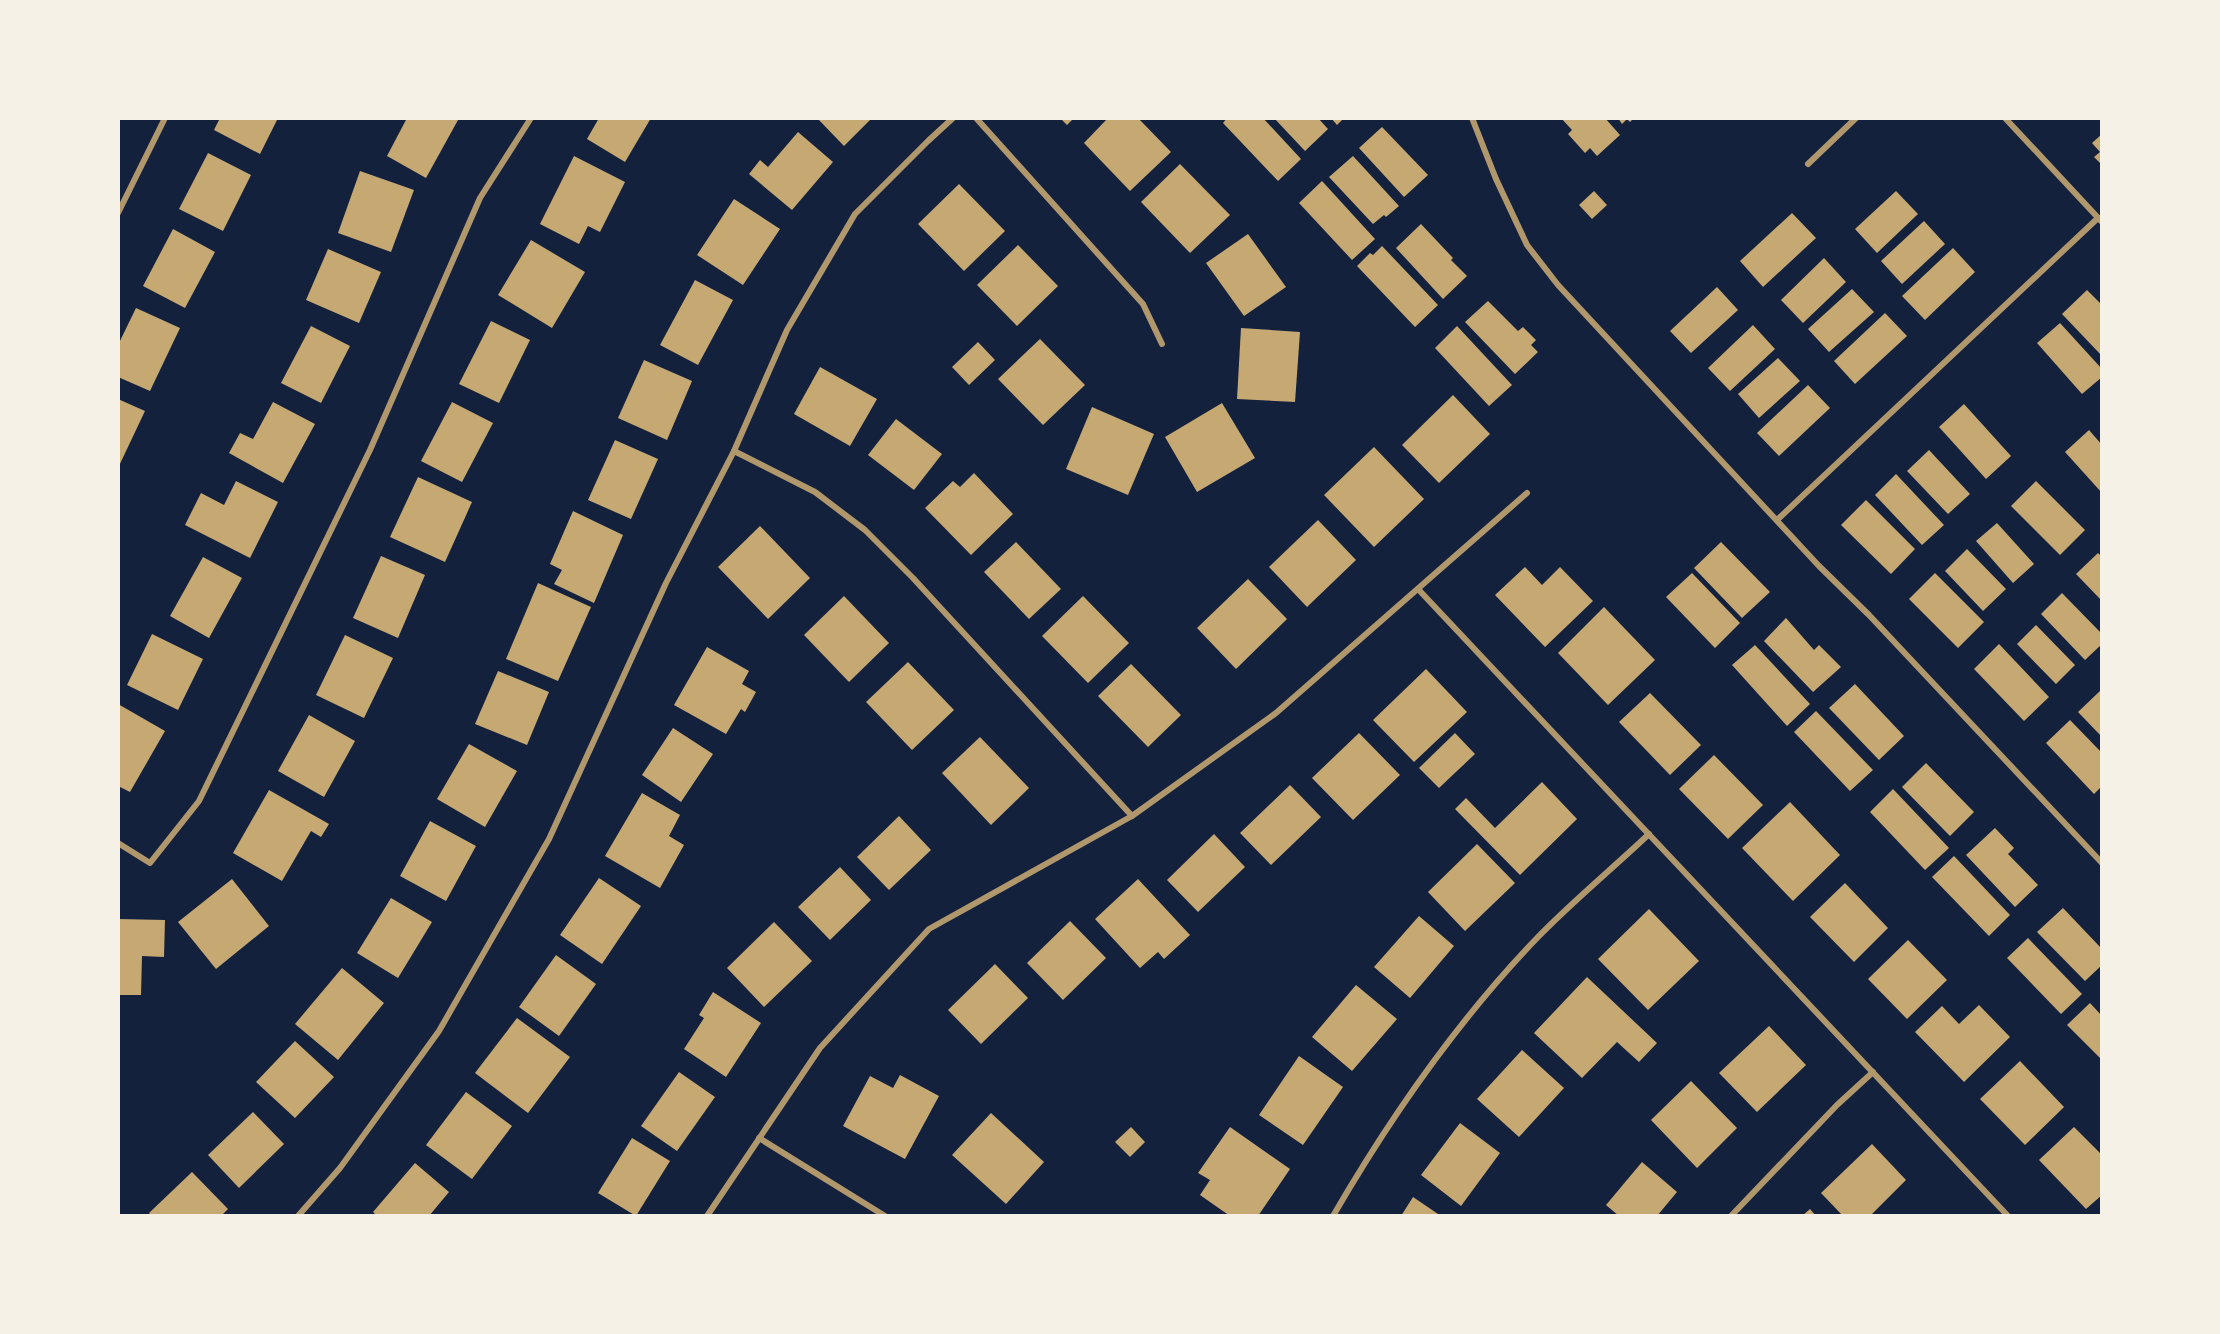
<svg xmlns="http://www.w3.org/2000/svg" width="2220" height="1334" font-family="'Golos Text',sans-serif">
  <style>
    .building { fill: #c6a872 }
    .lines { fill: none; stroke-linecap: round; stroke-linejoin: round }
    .minor { stroke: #b1986c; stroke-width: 6 }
  </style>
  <rect width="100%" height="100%" fill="#14213d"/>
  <g class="building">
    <path d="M220 118H278L260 154 214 130Z"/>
    <path d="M407 118 458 120 426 178 387 156Z"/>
    <path d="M599 118H651L625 162 587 139Z"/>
    <path d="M817 118H872L844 146Z"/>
    <path d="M1060 118H1074L1067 125Z"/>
    <path d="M1108 118H1138L1171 152 1130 191 1084 143Z"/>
    <path d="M1227 118H1263L1301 159 1278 181 1223 123Z"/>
    <path d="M1274 118H1318L1328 129 1305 151Z"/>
    <path d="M1331 118H1344L1337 125Z"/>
    <path d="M1561 118H1605L1620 135 1597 156 1590 148 1585 153 1568 134 1572 130Z"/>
    <path d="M1618 118H1634L1630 122 1627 119 1622 124Z"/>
    <path d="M1382 127 1428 175 1404 197 1359 148Z"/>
    <path d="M798 132 833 162 792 210 749 174 760 160 768 167Z"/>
    <path d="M2102 134V165L2094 157 2100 152 2092 143Z"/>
    <path d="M208 153 251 175 223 231 179 209Z"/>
    <path d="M574 156 625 182 600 232 588 226 579 244 540 224Z"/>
    <path d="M1353 156 1399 206 1386 217 1384 215 1373 224 1329 177Z"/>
    <path d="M1180 164 1230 215 1190 253 1141 202Z"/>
    <path d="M360 171 414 190 391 252 338 233Z"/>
    <path d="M1322 181 1375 239 1352 260 1299 203Z"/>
    <path d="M959 184 1005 231 964 271 918 224Z"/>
    <path d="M1594 191 1607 205 1592 219 1579 205Z"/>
    <path d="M1896 191 1918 214 1877 253 1855 229Z"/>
    <path d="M734 199 780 229 743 285 697 255Z"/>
    <path d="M1792 213 1816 238 1763 287 1740 261Z"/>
    <path d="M1924 221 1945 244 1902 284 1881 261Z"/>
    <path d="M1421 224 1453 258 1451 260 1467 276 1443 299 1396 248Z"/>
    <path d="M173 229 215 252 185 308 143 286Z"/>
    <path d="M1248 234 1286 287 1244 316 1206 263Z"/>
    <path d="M531 240 585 272 552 328 498 295Z"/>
    <path d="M1018 245 1058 286 1017 326 977 285Z"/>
    <path d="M1382 246 1438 305 1415 327 1357 266 1370 253 1373 255Z"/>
    <path d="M1953 248 1975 272 1925 320 1902 296Z"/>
    <path d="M328 249 381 272 359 323 306 300Z"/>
    <path d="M1824 258 1846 282 1803 323 1781 300Z"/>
    <path d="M695 280 733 300 698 365 660 345Z"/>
    <path d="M1717 287 1738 310 1691 353 1670 331Z"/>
    <path d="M1852 289 1874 312 1829 352 1808 329Z"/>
    <path d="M2087 290 2102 305V356L2062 314Z"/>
    <path d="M1488 301 1518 331 1523 327 1536 340 1531 345 1538 352 1515 374 1465 322Z"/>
    <path d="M136 308 180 328 150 391 118 377V345Z"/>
    <path d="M1885 313 1907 336 1855 384 1834 361Z"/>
    <path d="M491 321 530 340 499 403 459 384Z"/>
    <path d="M2060 323 2102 369V377L2082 394 2037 343Z"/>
    <path d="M1753 325 1775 349 1730 391 1708 368Z"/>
    <path d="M311 326 350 346 321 403 281 383Z"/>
    <path d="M1457 326 1512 385 1489 406 1435 348Z"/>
    <path d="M1241 328 1300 332 1295 402 1237 399Z"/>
    <path d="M1040 339 1085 385 1043 425 998 379Z"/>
    <path d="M978 342 995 360 969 385 952 367Z"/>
    <path d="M1778 358 1800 381 1759 418 1738 394Z"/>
    <path d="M644 360 692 381 667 440 618 418Z"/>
    <path d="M820 367 877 399 850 446 794 414Z"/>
    <path d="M1808 385 1830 408 1779 456 1757 433Z"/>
    <path d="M1453 395 1490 434 1439 483 1402 445Z"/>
    <path d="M118 399 145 411 118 468Z"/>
    <path d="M273 402 315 424 283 483 229 453 240 433 253 439Z"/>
    <path d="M452 402 493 423 462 482 421 461Z"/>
    <path d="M1222 403 1255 458 1197 492 1165 437Z"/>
    <path d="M1964 404 2011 456 1986 479 1939 427Z"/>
    <path d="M1092 407 1154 434 1128 495 1066 469Z"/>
    <path d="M896 419 942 454 914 490 868 455Z"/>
    <path d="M2089 430 2102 445V493L2065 452Z"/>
    <path d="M615 440 658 459 631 519 588 500Z"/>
    <path d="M1374 447 1424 499 1374 547 1324 495Z"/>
    <path d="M1929 450 1970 494 1948 514 1907 471Z"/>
    <path d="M974 473 1013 514 971 555 925 508 953 481 960 487Z"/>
    <path d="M1896 474 1944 525 1922 545 1875 495Z"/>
    <path d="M418 477 472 502 445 562 390 537Z"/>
    <path d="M236 481 278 502 250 558 185 525 201 493 224 505Z"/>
    <path d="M2036 481 2085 530 2060 555 2011 506Z"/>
    <path d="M1866 500 1915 549 1891 574 1841 525Z"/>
    <path d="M573 511 623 535 594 603 554 584 562 570 550 564Z"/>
    <path d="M1318 520 1356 560 1307 607 1269 567Z"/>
    <path d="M1997 523 2034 564 2013 583 1976 541Z"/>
    <path d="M760 526 810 578 768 619 718 567Z"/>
    <path d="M1016 542 1061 589 1029 619 984 572Z"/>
    <path d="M1721 542 1770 592 1742 618 1694 568Z"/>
    <path d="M1967 549 2006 589 1983 611 1945 571Z"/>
    <path d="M2098 553 2102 557V601L2076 574Z"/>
    <path d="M381 556 425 575 398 638 353 618Z"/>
    <path d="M203 557 242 578 209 638 170 616Z"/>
    <path d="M1525 567 1542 585 1560 567 1593 601 1545 647 1495 595Z"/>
    <path d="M1692 573 1740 623 1715 648 1666 597Z"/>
    <path d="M1935 573 1984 622 1958 648 1909 599Z"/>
    <path d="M1248 579 1287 619 1236 669 1197 628Z"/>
    <path d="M538 583 591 607 558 681 506 659Z"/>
    <path d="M2062 593 2102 634V644L2085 660 2041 614Z"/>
    <path d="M844 596 889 643 849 682 804 635Z"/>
    <path d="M1083 596 1129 643 1088 683 1042 636Z"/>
    <path d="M1604 607 1655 660 1608 705 1558 653Z"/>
    <path d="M1786 618 1814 650 1819 645 1841 667 1813 692 1764 641Z"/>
    <path d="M2036 625 2075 665 2056 684 2017 644Z"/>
    <path d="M152 634 203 659 178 710 127 685Z"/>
    <path d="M345 635 393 658 364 718 316 695Z"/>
    <path d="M1999 644 2049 697 2024 721 1974 669Z"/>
    <path d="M1755 645 1810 704 1787 726 1732 665Z"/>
    <path d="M707 647 749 671 742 684 756 692 745 712 741 709 726 734 674 705Z"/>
    <path d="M908 662 954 710 912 750 866 702Z"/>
    <path d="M1131 664 1181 715 1148 747 1098 696Z"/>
    <path d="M1426 669 1467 712 1414 762 1373 720Z"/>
    <path d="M498 671 549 692 527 745 475 724Z"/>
    <path d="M1855 684 1904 736 1879 760 1829 708Z"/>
    <path d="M2100 691 2102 693V737L2078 712Z"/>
    <path d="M1650 693 1701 745 1670 775 1619 722Z"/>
    <path d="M118 704 165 731 130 792 118 786Z"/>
    <path d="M1816 711 1873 770 1850 791 1794 732Z"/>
    <path d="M309 715 355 741 324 797 278 771Z"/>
    <path d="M2070 720 2102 753V786L2094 794 2046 743Z"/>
    <path d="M673 728 713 754 681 802 642 775Z"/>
    <path d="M1359 733 1400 775 1353 820 1312 778Z"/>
    <path d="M1455 733 1475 754 1439 788 1419 768Z"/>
    <path d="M980 737 1029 788 991 825 942 773Z"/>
    <path d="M469 744 517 771 485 827 437 799Z"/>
    <path d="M1714 755 1763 805 1728 839 1679 789Z"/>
    <path d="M1926 763 1974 812 1950 836 1902 787Z"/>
    <path d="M1542 782 1577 819 1520 875 1455 809 1466 798 1495 828Z"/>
    <path d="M1290 785 1321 817 1271 865 1240 833Z"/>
    <path d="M1893 789 1949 848 1925 870 1870 812Z"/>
    <path d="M269 790 329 824 321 837 311 831 282 881 233 853Z"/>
    <path d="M642 793 680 815 669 836 684 845 660 888 605 856Z"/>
    <path d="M1790 802 1840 855 1793 901 1742 848Z"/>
    <path d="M899 816 931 850 889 890 857 857Z"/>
    <path d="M430 821 476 846 446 901 400 876Z"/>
    <path d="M1995 828 2014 848 2008 854 2038 885 2015 907 1966 855Z"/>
    <path d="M1214 834 1245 867 1198 912 1167 880Z"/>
    <path d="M1477 844 1515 883 1465 931 1428 892Z"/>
    <path d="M1954 856 2010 915 1989 936 1932 877Z"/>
    <path d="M840 867 871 900 830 940 798 907Z"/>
    <path d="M599 878 641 906 602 964 560 935Z"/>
    <path d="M232 879 269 926 216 969 178 922Z"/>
    <path d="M1138 879 1190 935 1164 959 1158 952 1140 968 1095 919Z"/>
    <path d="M1845 883 1888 928 1854 962 1810 917Z"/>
    <path d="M391 898 432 922 398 978 357 953Z"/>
    <path d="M2063 908 2102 949V965L2085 981 2037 932Z"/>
    <path d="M1649 909 1699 961 1648 1010 1598 959Z"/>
    <path d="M1419 916 1454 946 1410 998 1374 967Z"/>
    <path d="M118 919 165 920 164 957 142 956 141 995H118Z"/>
    <path d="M1070 921 1106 958 1063 1000 1027 963Z"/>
    <path d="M774 922 812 961 764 1007 727 968Z"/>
    <path d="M2028 938 2082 994 2061 1014 2007 958Z"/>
    <path d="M1908 940 1947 980 1907 1019 1868 979Z"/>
    <path d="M556 955 596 984 559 1036 519 1007Z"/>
    <path d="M995 964 1028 998 981 1044 948 1010Z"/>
    <path d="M342 968 384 1003 338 1060 295 1024Z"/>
    <path d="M1587 977 1657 1043 1639 1062 1617 1042 1582 1078 1534 1033Z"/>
    <path d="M1356 985 1397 1019 1352 1071 1312 1037Z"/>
    <path d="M713 992 761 1023 726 1077 684 1049 704 1018 699 1015Z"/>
    <path d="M2090 1003 2102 1016V1060L2067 1025Z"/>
    <path d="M1979 1005 2010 1037 1964 1082 1915 1032 1942 1006 1959 1024Z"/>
    <path d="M517 1018 570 1057 528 1113 475 1073Z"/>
    <path d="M1769 1026 1806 1065 1757 1112 1719 1073Z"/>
    <path d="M295 1041 334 1077 295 1118 256 1082Z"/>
    <path d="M1522 1050 1564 1088 1519 1137 1477 1099Z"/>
    <path d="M1299 1056 1343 1087 1303 1145 1259 1115Z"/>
    <path d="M2020 1061 2064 1107 2025 1145 1980 1099Z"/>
    <path d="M679 1072 715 1097 677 1151 641 1126Z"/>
    <path d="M900 1075 939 1096 905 1159 843 1126 870 1076 893 1088Z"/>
    <path d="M1691 1081 1737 1128 1697 1168 1651 1120Z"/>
    <path d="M466 1092 512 1126 472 1179 426 1145Z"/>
    <path d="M253 1112 284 1144 239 1188 208 1155Z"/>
    <path d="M991 1113 1044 1162 1006 1204 952 1155Z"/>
    <path d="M1460 1123 1500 1153 1461 1206 1421 1175Z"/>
    <path d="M1131 1127 1145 1142 1130 1157 1115 1142Z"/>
    <path d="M1230 1127 1290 1169 1258 1216H1230L1200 1195 1210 1180 1198 1173Z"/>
    <path d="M2074 1127 2102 1155V1195L2086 1209 2039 1160Z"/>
    <path d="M632 1138 670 1161 636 1216 598 1193Z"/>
    <path d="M1872 1144 1906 1180 1870 1216H1843L1821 1193Z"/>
    <path d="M1642 1162 1677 1192 1657 1216H1619L1606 1205Z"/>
    <path d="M415 1163 449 1192 429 1216H377L373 1212Z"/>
    <path d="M192 1172 228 1209 221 1216H151L149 1213Z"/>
    <path d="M1413 1197 1441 1216H1401Z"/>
    <path d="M1810 1209 1816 1216H1802Z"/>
  </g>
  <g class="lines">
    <g class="minor">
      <path d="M976 118 1143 304 1162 344"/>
      <path d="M1472 118 1496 179 1527 245 1558 285 1819 566 1869 615 2102 863"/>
      <path d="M2005 118 2102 222"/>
      <path d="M1808 164 1856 118"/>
      <path d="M118 213 165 118"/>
      <path d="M734 451 815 492 865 530 913 578 1132 816"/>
      <path d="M1777 520 2098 218"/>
      <path d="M1418 589 2008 1216"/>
      <path d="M118 843 150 863 199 801 370 450 480 198 531 118"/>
      <path d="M759 1138 885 1216"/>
      <path d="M298 1216 340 1168 439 1031 549 839 666 583 734 451 787 330 855 214 928 141 953 118"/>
      <path d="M707 1216 820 1048 929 929 1132 816 1276 713 1527 493"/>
      <path d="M1333 1216C1391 1116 1458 1020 1538 937 1573 901 1612 869 1649 834"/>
      <path d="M1731 1216 1837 1105 1873 1072"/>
    </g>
  </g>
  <rect width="2220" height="1334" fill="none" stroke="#f6f1e7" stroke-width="240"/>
</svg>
